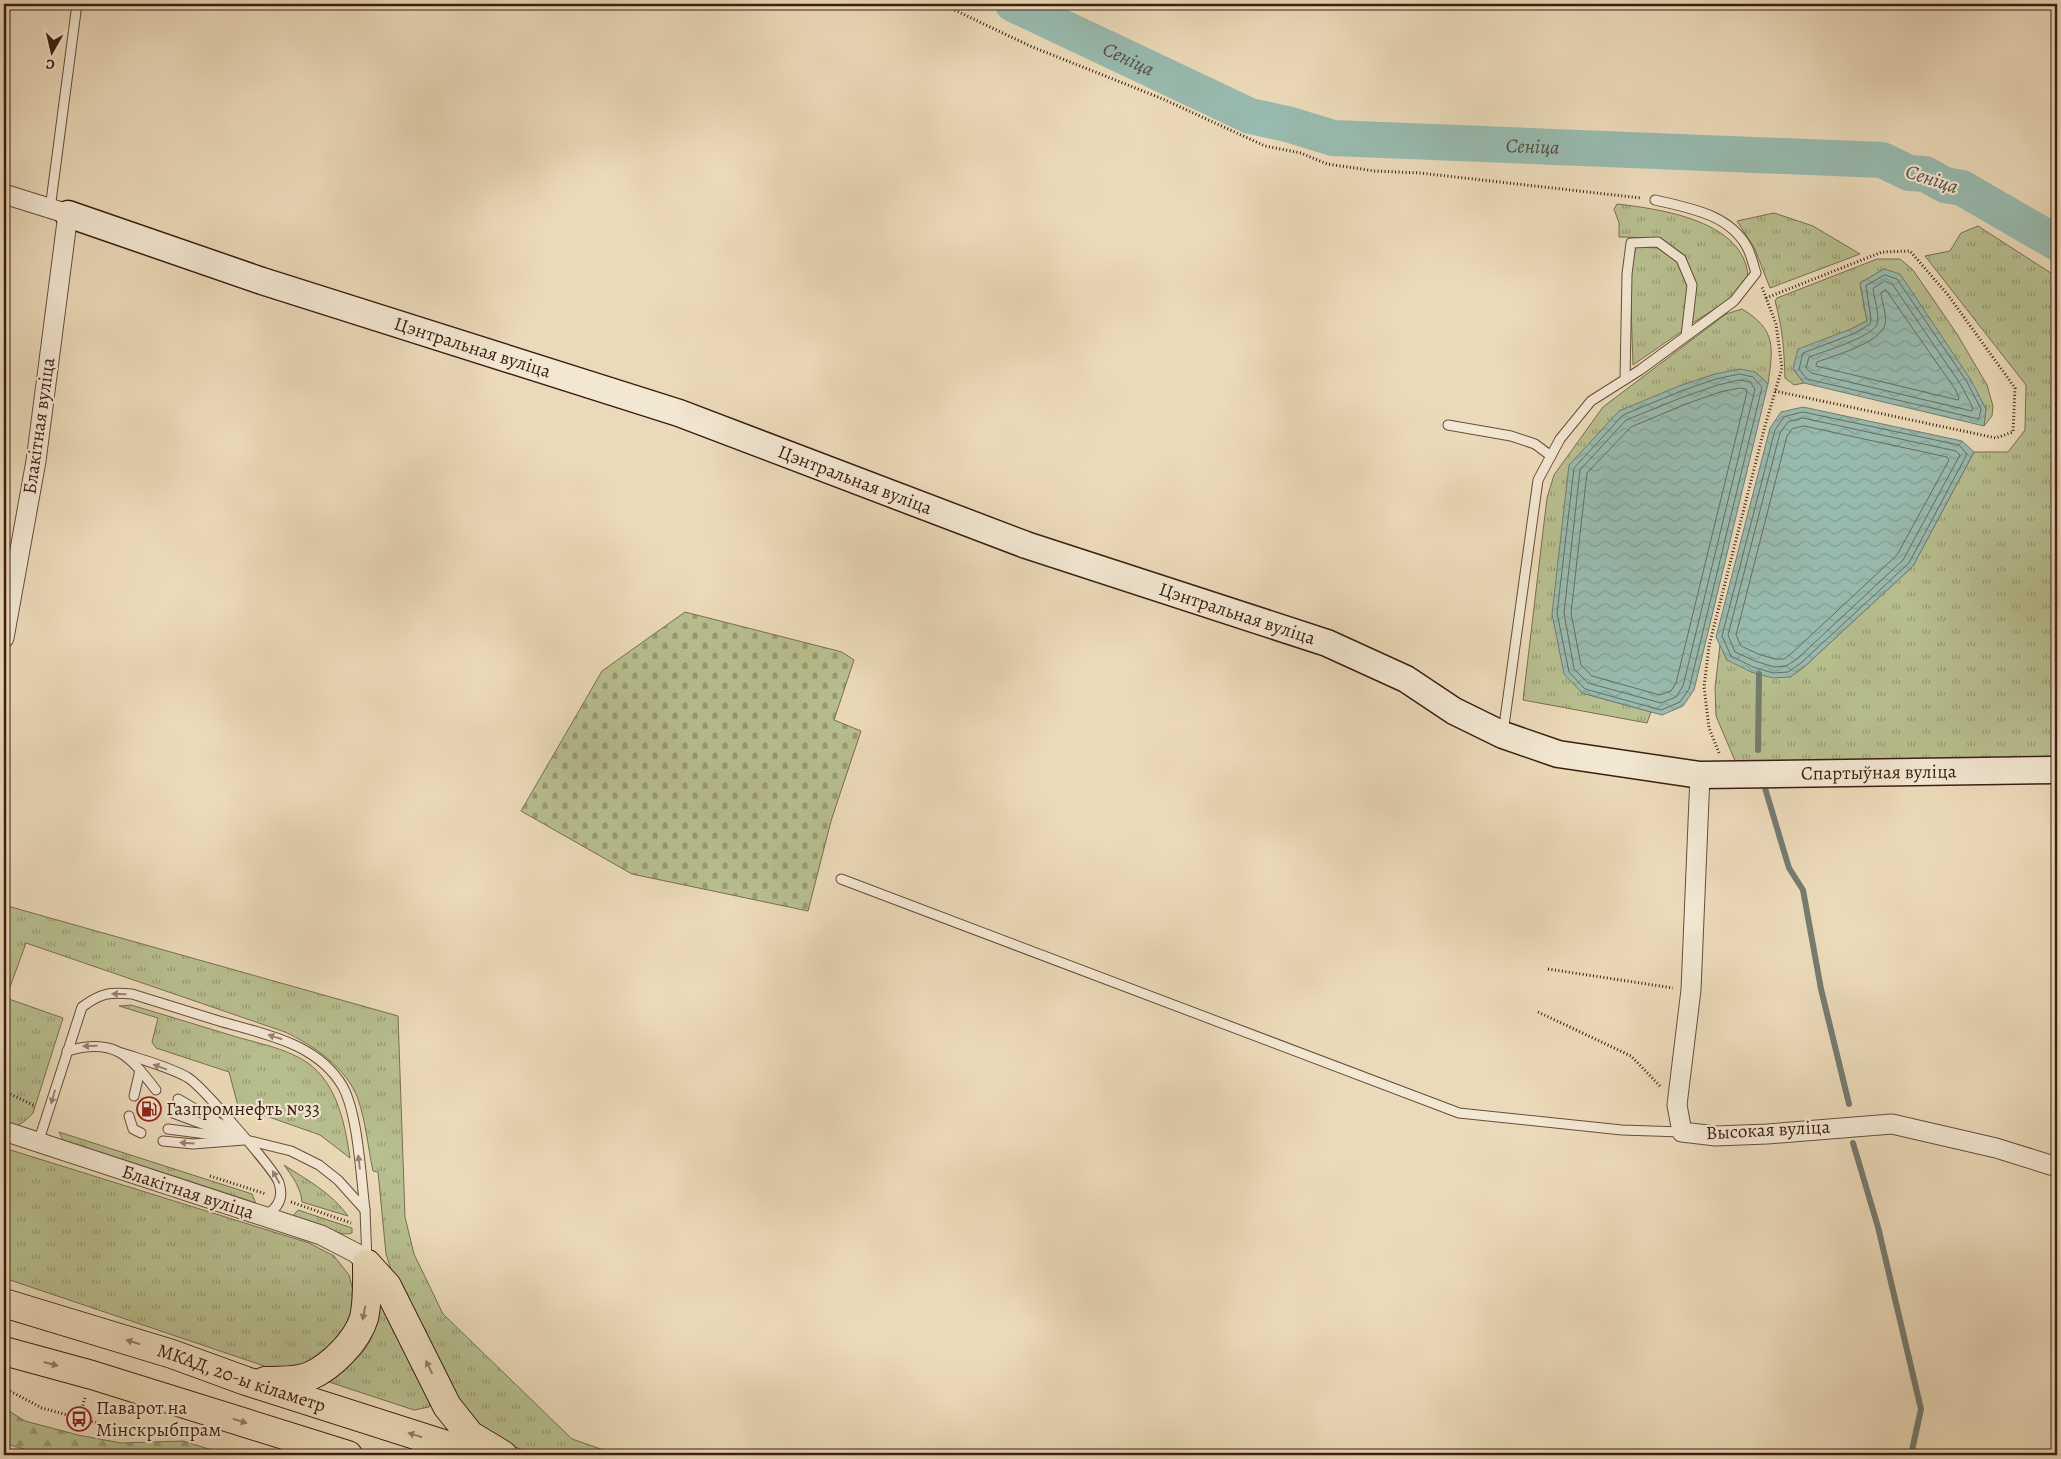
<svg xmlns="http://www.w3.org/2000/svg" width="2061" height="1459" font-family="Alegreya,serif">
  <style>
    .grass { fill: url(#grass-tufts); stroke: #7a6e50 }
    .forest { fill: url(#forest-firs); stroke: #7a6e50 }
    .cemetery { fill: url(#cemetery-stones); stroke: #7a6e50 }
    .water { fill: url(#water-waves); stroke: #747c70 }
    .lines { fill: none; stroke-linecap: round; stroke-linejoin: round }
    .shore { stroke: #6a6c60; stroke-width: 1 }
    .stream { stroke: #747c70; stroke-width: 6 }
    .river { stroke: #98bbaf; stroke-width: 36 }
    .lane-casing { stroke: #684d3b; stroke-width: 11 }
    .street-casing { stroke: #684d3b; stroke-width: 21 }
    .secondary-casing { stroke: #3d1e11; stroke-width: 29 }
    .highway-casing { stroke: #3d1e11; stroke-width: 30 }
    .path { stroke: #3d1e11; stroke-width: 3; stroke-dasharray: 1 2.5; stroke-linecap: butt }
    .lane { stroke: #f2e7d2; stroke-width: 9 }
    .street { stroke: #f2e7d2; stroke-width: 19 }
    .secondary { stroke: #f2e7d2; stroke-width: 26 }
    .highway { stroke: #ebdab9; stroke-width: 28 }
    .oneway { fill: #988272 }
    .oneway2 { fill: #947c65 }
    .labels { text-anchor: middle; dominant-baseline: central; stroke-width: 4.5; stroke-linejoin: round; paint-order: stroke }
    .street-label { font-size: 19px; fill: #3d1e11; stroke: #f2e7d2 }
    .poi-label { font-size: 19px; fill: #3d1e11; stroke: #f2e7d2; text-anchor: start }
    .water-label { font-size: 20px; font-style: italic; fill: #584d40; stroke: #f2e7d2 }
  </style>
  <defs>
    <pattern id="grass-tufts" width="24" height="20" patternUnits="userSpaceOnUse" patternTransform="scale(1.25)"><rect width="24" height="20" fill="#b8bf8f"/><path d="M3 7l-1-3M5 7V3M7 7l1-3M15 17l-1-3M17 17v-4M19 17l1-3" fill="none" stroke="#979b73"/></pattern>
    <pattern id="forest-firs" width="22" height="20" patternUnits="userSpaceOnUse" patternTransform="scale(1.25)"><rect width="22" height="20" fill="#b8bf8f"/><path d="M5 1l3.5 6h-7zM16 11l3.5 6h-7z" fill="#979b73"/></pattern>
    <pattern id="cemetery-stones" width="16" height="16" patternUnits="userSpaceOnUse" patternTransform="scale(1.25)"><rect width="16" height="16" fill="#b8bf8f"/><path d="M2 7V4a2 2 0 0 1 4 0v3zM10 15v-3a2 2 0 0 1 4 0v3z" fill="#979b73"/></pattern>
    <pattern id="water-waves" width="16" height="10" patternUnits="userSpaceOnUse" patternTransform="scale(1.25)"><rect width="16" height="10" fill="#98bbaf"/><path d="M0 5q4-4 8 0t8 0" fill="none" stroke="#84a096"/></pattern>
  </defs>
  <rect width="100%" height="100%" fill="#ebdab9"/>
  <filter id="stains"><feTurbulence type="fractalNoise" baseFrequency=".004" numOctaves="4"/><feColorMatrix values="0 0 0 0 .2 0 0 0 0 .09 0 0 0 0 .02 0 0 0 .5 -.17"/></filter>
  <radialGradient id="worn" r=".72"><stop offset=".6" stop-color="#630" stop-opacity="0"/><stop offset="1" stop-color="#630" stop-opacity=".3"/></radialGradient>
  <g class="grass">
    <path d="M1617 204C1661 209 1745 221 1748 277L1729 300 1691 324 1696 285 1685 259 1658 238 1619 237V223L1614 209Z"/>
    <path d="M1774 213 1813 226 1860 254 1770 288 1754 247 1737 221Z"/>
    <path d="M1978 226 2057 277V759L1736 763 1716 716 1715 688 1720 645 1727 660 1790 677 1804 667 1913 566 1974 452H2008L2025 430 2026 385 1925 256 1950 251 1961 233Z"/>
    <path d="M1636 247 1658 248 1677 262 1688 288 1682 331 1633 365 1630 276Z"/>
    <path d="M1877 259H1900L1913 270 1957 334 1987 385 1993 406 1992 416 1984 426 1986 408 1884 269 1860 283 1867 321 1851 329 1793 369 1804 383 1794 385 1785 378C1784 350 1783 329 1775 301L1777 298Z"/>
    <path d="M1742 309C1777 330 1773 348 1768 384L1755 372 1715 374 1619 411 1582 693 1651 712 1647 723 1523 700 1547 498 1554 475 1603 407 1726 314Z"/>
    <path d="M4 905 398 1016 405 1217 414 1254 443 1314 572 1439 618 1455H539L509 1445 492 1436 463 1410 397 1288 386 1254 378 1172 373 1171C368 1148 366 1122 358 1099 347 1068 313 1045 285 1032L26 943 6 998 63 1018 33 1113C24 1123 18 1127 4 1127Z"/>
    <path d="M131 1005C168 1016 204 1027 240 1038 263 1044 289 1050 308 1063 338 1085 345 1125 350 1158L320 1135 238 1106 229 1072 156 1048 152 1042 158 1018 119 1006Z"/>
    <path d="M59 1132 252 1194 256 1204 65 1144Z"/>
    <path d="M4 1148 309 1243 334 1256 349 1275 355 1298 345 1336 326 1355 285 1373 4 1278Z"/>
    <path d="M284 1165C307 1180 332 1193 348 1216L302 1202C301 1188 292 1176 284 1165Z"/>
    <path d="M298 1210 352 1228V1233C340 1238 306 1221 293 1216Z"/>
    <path d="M379 1290 434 1393 429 1407 414 1410 323 1380C369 1358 377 1339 379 1290Z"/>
  </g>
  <path class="forest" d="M4 1408 25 1421 78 1435 121 1443 183 1441 228 1455H43L4 1443Z"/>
  <path class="cemetery" d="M685 612 842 652 854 660 834 720 861 731 831 821 808 911 632 874 521 811 602 671Z"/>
  <g class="water">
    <path d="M1884 269 1900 274 1971 380 1986 409 1984 426 1804 383 1793 369 1798 349 1851 329 1867 321 1860 283Z"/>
    <path d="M1740 369 1755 372 1768 384 1694 690 1683 706 1662 715 1582 693 1564 674 1552 614 1569 465 1619 411 1679 386 1715 374Z"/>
    <path d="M1803 407 1962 441 1974 452 1913 566 1804 667 1790 677 1773 678 1751 672 1727 660 1716 637 1770 428 1781 412Z"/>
  </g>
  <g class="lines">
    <g class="shore">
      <path d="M1885 275 1897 279 1967 382 1981 409 1979 419 1807 379 1799 369 1803 353 1853 334 1870 324 1871 319 1866 286Z"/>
      <path d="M1885 281 1893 285 1961 385 1973 408 1972 411 1811 373 1806 368 1809 357C1822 352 1873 337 1877 324 1880 314 1874 299 1873 289Z"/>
      <path d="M1886 290 1955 389 1959 397 1958 400 1816 366 1817 362C1833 356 1880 343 1885 325 1887 315 1882 303 1881 293Z"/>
      <path d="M1740 374 1753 377 1762 387 1689 689 1680 702 1661 710 1585 689 1569 672 1557 613 1574 468 1623 415 1681 391 1716 379Z"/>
      <path d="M1740 380 1750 382 1755 389 1683 686 1676 697 1661 703 1588 683 1574 669 1564 613 1580 470 1626 420 1683 397 1718 385Z"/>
      <path d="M1740 388 1746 389 1747 392 1676 683 1671 691 1660 695 1592 676 1581 665 1571 613 1587 473 1631 427 1686 404 1720 392Z"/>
      <path d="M1803 412 1959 445 1967 454 1909 563 1801 663 1788 672 1773 673 1753 667 1731 656 1722 636 1775 430 1784 417Z"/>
      <path d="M1803 418 1956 451 1960 455 1903 560 1797 659 1786 666 1774 667 1755 661 1735 652 1728 635 1780 433 1788 422Z"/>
      <path d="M1804 426 1947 457 1949 460 1897 555 1792 653 1784 659H1775L1758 654 1741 646 1736 635 1787 436 1792 429Z"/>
    </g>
    <g class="stream">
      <path d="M1758 750 1759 674"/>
      <path d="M1765 788 1789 868 1803 890 1821 989 1849 1104"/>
      <path d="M1853 1143 1878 1227 1921 1409 1911 1455"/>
    </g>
    <path class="river" id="s1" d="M1013 4 1250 116 1287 124 1333 138 1882 160 1909 173 1925 174 1945 185 1962 188 2057 243"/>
    <g class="lane-casing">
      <g id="lane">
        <path d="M50 209 77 4"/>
        <path d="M1625 379 1627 274 1631 243 1658 242 1681 259 1692 285 1686 336"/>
        <path d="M1448 425 1511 436 1535 444 1551 456"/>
        <path d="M1503 733 1538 480 1560 439 1591 401 1640 370 1734 301 1756 273C1753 264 1751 254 1747 247 1729 214 1689 208 1655 200"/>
        <path d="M841 879 1459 1113 1622 1130 1682 1132"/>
        <path d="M67 1051C114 1037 129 1055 156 1090"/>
        <path d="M122 1053C143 1060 167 1066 187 1077 199 1083 276 1171 279 1183 284 1198 278 1208 266 1215"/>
        <path d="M134 1096 140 1070"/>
        <path d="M178 1099 231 1130"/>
        <path d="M173 1113 246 1140 291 1151 319 1165 338 1180 365 1210 367 1261"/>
        <path d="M129 1116 133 1129 141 1133"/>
        <path d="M168 1129 229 1137"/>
        <path d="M163 1141 193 1144 244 1140"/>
        <path d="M38 1143 82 1007C101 993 109 992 132 994 161 1003 190 1012 219 1021 264 1034 318 1043 343 1087 358 1115 361 1177 365 1210"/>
      </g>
    </g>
    <g class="street-casing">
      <g id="street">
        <path d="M4 194 68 214 36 461 4 638"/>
        <path d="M1700 775 1691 990 1677 1105 1682 1132 1716 1136 1767 1134 1892 1124 1996 1148 2057 1167"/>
        <path d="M4 1131 321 1235 356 1253 367 1264"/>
      </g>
    </g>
    <g class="secondary-casing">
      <g id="secondary">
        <path id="s2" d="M68 214 262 281 679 413 1026 545 1327 643 1406 679 1454 711 1503 735 1558 754 1700 775 2057 770"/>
      </g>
    </g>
    <g class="highway-casing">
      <g id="highway">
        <path d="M367 1264 387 1286 447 1406 470 1435 503 1455"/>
        <path id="s3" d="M4 1303 172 1354 246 1381 478 1455"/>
        <path d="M4 1351 92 1375 348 1455"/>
        <path d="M265 1381C279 1380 297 1382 310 1376 332 1366 357 1341 364 1318 368 1301 367 1282 367 1264"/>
      </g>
    </g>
    <g class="path">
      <path d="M942 4 1030 46 1163 99 1265 146 1301 153 1327 164 1375 171 1420 173 1641 198"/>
      <path d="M1766 298 1882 252 1910 251 1948 295 2015 388 2013 432 1996 438 1775 391"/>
      <path d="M1719 753 1709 728 1704 687 1709 646 1765 426 1782 368 1776 324 1762 287"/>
      <path d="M1548 969 1673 988"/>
      <path d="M1538 1012 1631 1056 1660 1086"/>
      <path d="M4 1091 35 1106"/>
      <path d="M210 1176 266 1194"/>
      <path d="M291 1202 351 1223"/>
      <path d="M4 1388 42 1408 115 1428"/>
      <path d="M79 1419 85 1397"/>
    </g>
    <use href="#lane" class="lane"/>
    <use href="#street" class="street"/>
    <use href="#secondary" class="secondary"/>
    <use href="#highway" class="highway"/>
  </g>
  <defs><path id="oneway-solid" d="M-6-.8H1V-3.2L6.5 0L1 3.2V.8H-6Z" transform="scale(1.25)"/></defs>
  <g class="oneway">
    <use href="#oneway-solid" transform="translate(119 994) rotate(-178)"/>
    <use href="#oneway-solid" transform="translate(275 1037) rotate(-163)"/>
    <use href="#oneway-solid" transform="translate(90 1046) rotate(178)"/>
    <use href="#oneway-solid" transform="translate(160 1067) rotate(-160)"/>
    <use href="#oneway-solid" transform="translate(53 1097) rotate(106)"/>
    <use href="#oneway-solid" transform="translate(187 1143) rotate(-177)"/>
    <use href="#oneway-solid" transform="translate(359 1162) rotate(-97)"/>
    <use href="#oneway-solid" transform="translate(276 1177) rotate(-119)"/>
  </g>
  <g class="oneway2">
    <use href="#oneway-solid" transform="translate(364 1313) rotate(101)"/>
    <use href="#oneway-solid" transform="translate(133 1342) rotate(-163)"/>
    <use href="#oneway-solid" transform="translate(51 1364) rotate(15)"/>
    <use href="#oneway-solid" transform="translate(429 1367) rotate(-116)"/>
    <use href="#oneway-solid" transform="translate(240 1421) rotate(17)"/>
    <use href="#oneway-solid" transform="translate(415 1435) rotate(-162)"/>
  </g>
  <defs>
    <g id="fuel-ring" transform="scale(1.25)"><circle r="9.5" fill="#f2e7d2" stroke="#8f2418" stroke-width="1.5"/><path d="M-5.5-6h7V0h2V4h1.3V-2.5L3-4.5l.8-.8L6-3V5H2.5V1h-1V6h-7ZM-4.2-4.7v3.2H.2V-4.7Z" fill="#8f2418"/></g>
    <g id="bus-ring" transform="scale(1.25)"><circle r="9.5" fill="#f2e7d2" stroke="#8f2418" stroke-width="1.5"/><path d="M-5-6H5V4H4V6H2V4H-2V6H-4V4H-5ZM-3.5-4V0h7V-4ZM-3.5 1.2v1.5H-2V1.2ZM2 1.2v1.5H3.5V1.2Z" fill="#8f2418"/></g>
  </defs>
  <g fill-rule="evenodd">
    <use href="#fuel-ring" x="149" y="1109"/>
    <use href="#bus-ring" x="79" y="1419"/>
  </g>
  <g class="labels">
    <g class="street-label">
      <text stroke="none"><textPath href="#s2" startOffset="426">Цэнтральная вуліца</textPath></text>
      <text transform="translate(39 426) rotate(-82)">Блакітная вуліца</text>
      <text stroke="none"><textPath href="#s2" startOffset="831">Цэнтральная вуліца</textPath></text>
      <text stroke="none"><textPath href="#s2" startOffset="1236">Цэнтральная вуліца</textPath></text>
      <text stroke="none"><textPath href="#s2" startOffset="1910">Спартыўная вуліца</textPath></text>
      <text transform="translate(1768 1130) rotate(-3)">Высокая вуліца</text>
      <text transform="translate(188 1192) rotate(18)">Блакітная вуліца</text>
      <text stroke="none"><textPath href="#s3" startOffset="249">МКАД, 20-ы кіламетр</textPath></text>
    </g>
    <g class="poi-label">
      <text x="166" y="1109">Газпромнефть №33</text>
      <text x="96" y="1408">Паварот на<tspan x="96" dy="22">Мінскрыбпрам</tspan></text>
    </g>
    <g class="water-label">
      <text stroke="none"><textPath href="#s1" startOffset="128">Сеніца</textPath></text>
      <text stroke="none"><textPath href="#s1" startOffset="548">Сеніца</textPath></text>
      <text transform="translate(1932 179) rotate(18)">Сеніца</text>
    </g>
  </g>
  <rect width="2061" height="1459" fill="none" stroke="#ebdab9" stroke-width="20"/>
  <rect x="5" y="5" width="2051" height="1449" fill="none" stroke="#3d1e11" stroke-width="2.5"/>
  <rect x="10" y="10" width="2041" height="1439" fill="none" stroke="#3d1e11"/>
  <g transform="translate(52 52) rotate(188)" stroke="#f2e7d2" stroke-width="4" paint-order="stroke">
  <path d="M0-4L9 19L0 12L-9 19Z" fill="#3d1e11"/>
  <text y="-8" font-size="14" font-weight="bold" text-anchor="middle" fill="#3d1e11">С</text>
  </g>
  <rect width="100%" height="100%" filter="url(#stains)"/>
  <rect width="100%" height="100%" fill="url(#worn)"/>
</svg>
